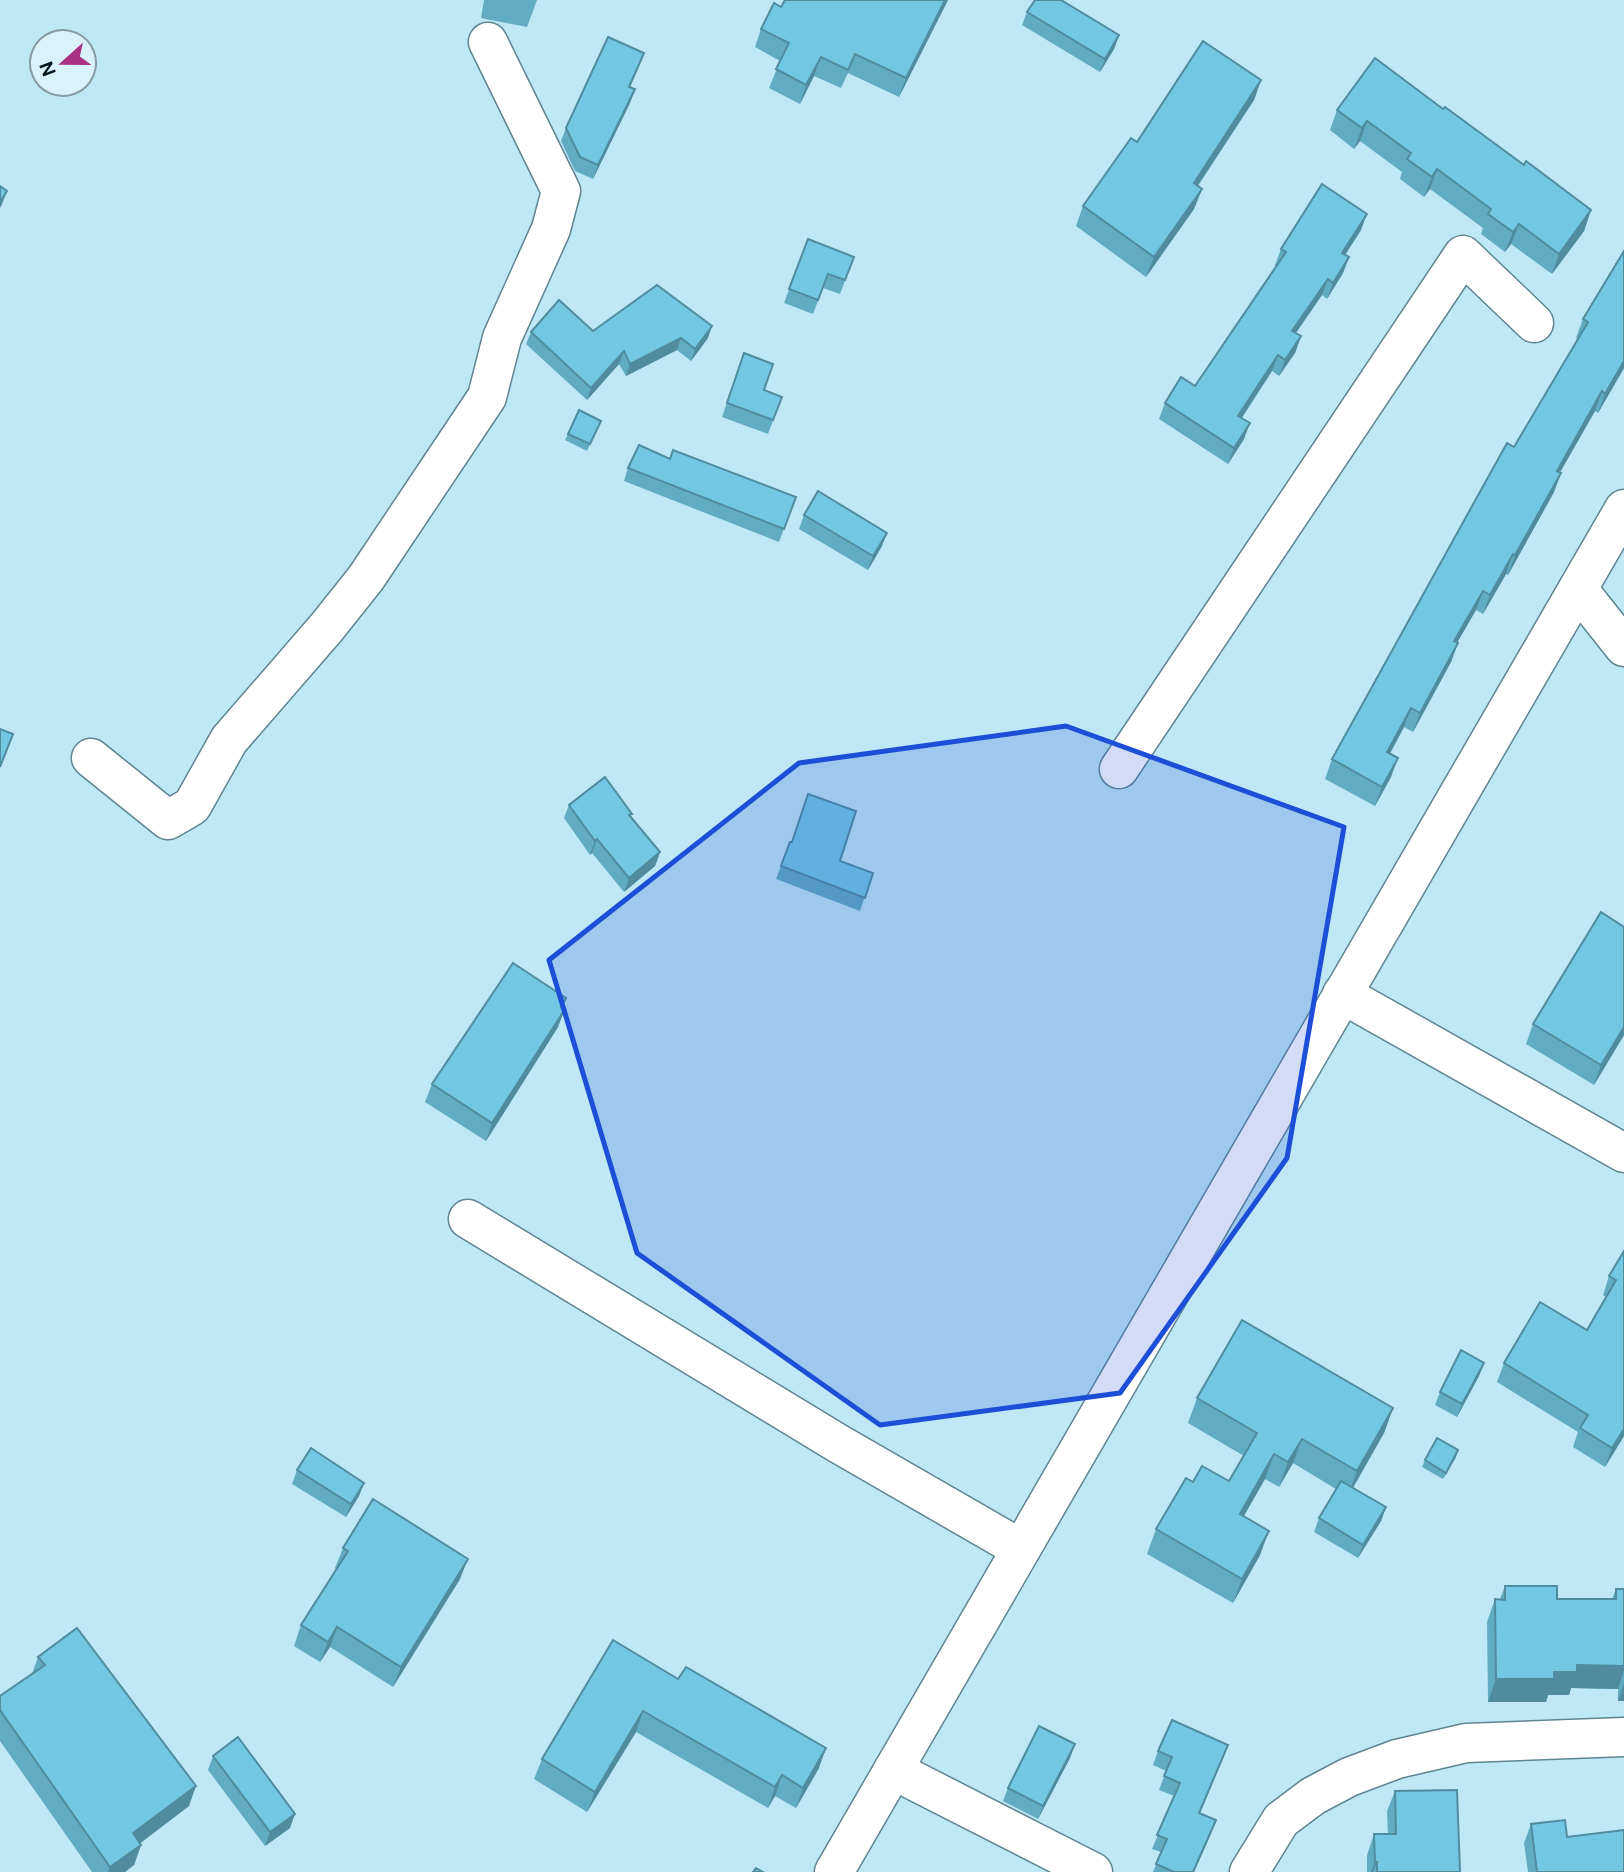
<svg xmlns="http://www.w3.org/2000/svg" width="1624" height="1872" font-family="'DM Sans',sans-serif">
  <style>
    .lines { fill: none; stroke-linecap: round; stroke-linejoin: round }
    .minor-casing { stroke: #5e8591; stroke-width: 41 }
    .minor { stroke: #fff; stroke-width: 38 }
    .wall { fill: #62acc2 }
    .shaded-wall { fill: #508c9e }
    .building { fill: #72c8e2; stroke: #508c9e; stroke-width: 2 }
    .marked { fill: #1d4ed8; fill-opacity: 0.2; stroke: #1d4ed8; stroke-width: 5; stroke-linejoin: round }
  </style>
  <rect width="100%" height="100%" fill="#bfe8f6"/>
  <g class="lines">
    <g class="minor-casing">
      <g id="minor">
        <path d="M1578 589 1624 647"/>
        <path d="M91 758 168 820 192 806 229 740 327 627 366 578 487 397 502 338 551 229 561 191 488 42"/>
        <path d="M1119 769 1463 255 1534 323"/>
        <path d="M1342 994 1624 1153"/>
        <path d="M468 1219 839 1444 1021 1549"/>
        <path d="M893 1770 1093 1872"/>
        <path d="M834 1872 1624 509"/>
        <path d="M1249 1872 1281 1820 1313 1796 1349 1777 1397 1759 1466 1743 1624 1737"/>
      </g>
    </g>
    <use href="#minor" class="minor"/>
  </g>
  <g class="wall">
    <path d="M484 0H537L527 27 481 18Z"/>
    <path d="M785 0H948L899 97 848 73 841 88 814 76 800 104 769 88 780 61 755 47 761 29 781 7Z"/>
    <path d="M1027 12 1119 35 1114 49 1100 72 1022 25Z"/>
    <path d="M639 66 630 87V103L593 179 575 171 561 141 566 128Z"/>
    <path d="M1261 80 1254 100 1198 186 1202 189 1194 209 1146 277 1076 226 1083 206 1137 142Z"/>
    <path d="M1443 109 1591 210 1584 231 1552 274 1511 244 1505 252 1481 234 1483 228 1430 189 1424 197 1400 179 1402 172 1360 141 1354 149 1330 130 1337 110Z"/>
    <path d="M1361 230 1345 255 1349 257 1343 273 1327 299 1322 295 1296 333 1301 336 1295 353 1279 376 1272 371 1242 418 1244 439 1228 464 1159 419 1165 403 1195 386 1276 266 1275 265 1281 249Z"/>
    <path d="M808 239 854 257 840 294 823 288 813 314 784 303Z"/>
    <path d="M1624 251V368L1598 413 1595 411 1560 472 1561 473 1554 492 1508 575 1506 574 1483 614 1476 610 1457 643 1451 662 1413 732 1404 727 1390 754 1391 777 1375 806 1325 779 1332 759 1578 339 1576 338 1583 319Z"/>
    <path d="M593 331 708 338 691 361 677 350 626 376 619 364 587 400 526 344 531 332Z"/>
    <path d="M744 353 764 390 782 397 768 434 722 417Z"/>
    <path d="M601 421 587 451 565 440 568 434Z"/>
    <path d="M670 459 796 497 779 542 624 481 628 468Z"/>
    <path d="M804 515 882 546 868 570 799 529Z"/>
    <path d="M569 805 631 817 660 852 655 866 624 892 592 853 590 855 564 818Z"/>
    <path d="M840 861 873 873 860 911 776 879 781 866Z"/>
    <path d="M1624 927V1035L1594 1085 1526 1044 1533 1024Z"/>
    <path d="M563 1008 558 1027 486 1141 425 1102 432 1084Z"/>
    <path d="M1624 1251V1436L1605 1467 1573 1447 1578 1432 1497 1382 1504 1363 1587 1330 1606 1297 1603 1295 1609 1276Z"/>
    <path d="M1484 1363 1479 1376 1457 1417 1435 1405 1440 1392Z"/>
    <path d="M1197 1398 1393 1408 1384 1433 1353 1488 1386 1507 1381 1521 1358 1558 1314 1532 1319 1518 1336 1489 1293 1463 1279 1487 1265 1479 1244 1516 1260 1555 1233 1603 1147 1554 1156 1529 1193 1482 1229 1481 1244 1456 1188 1423Z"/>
    <path d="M1456 1457 1443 1479 1422 1467 1425 1460Z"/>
    <path d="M297 1470 364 1483 359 1496 346 1517 292 1484Z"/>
    <path d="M343 1548 460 1579 393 1687 330 1647 320 1662 294 1646 301 1625 337 1569 335 1568Z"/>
    <path d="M1505 1586 1557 1599H1612L1616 1589H1624V1701H1618V1689L1571 1688 1569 1695H1548L1546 1702H1488L1487 1622 1495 1599H1500Z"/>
    <path d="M613 1640 819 1768 796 1808 775 1796 768 1808 636 1732 587 1812 534 1779 542 1759Z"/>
    <path d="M38 1657 189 1806 140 1843 141 1845 134 1865 125 1872H92L0 1741V1696L32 1674Z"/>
    <path d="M1075 1744 1070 1758 1038 1819 1003 1801 1008 1788Z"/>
    <path d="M1228 1745 1200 1813 1211 1834 1194 1872H1153L1161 1852 1152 1849 1174 1796 1159 1790 1166 1771 1153 1765 1158 1751Z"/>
    <path d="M213 1756 290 1828 265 1846 208 1770Z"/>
    <path d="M1395 1791 1460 1872H1367V1855L1374 1834H1388L1387 1811Z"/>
    <path d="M1531 1824 1567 1837 1624 1872H1528L1524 1843Z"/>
  </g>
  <g class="shaded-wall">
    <path d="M945 0H948L899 97 906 78Z"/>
    <path d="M1119 35 1114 49 1100 72 1105 59Z"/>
    <path d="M821 57 814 76 800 104 806 85Z"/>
    <path d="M1261 80 1254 100 1186 203 1194 183Z"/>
    <path d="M635 89 630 103 593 179 598 165Z"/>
    <path d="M1367 121 1360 141 1354 149 1362 128Z"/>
    <path d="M1437 169 1430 189 1424 197 1432 177Z"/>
    <path d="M1202 189 1194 209 1146 277 1154 257Z"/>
    <path d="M7 191 2 204 0 208V202Z"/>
    <path d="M1591 210 1584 231 1552 274 1559 254Z"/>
    <path d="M1367 214 1361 230 1336 269 1342 253Z"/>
    <path d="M1519 224 1511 244 1505 252 1513 232Z"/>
    <path d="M1349 257 1343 273 1327 299 1333 283Z"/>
    <path d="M1328 279 1322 295 1286 347 1292 331Z"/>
    <path d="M712 326 708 338 691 361 695 349Z"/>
    <path d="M1301 336 1295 353 1279 376 1285 360Z"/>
    <path d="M681 338 677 350 626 376 630 364Z"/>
    <path d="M624 351 619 364 587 400 591 388Z"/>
    <path d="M1278 355 1272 371 1232 432 1238 416Z"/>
    <path d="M1624 361V368L1598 413 1605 394Z"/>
    <path d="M1602 391 1595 411 1550 490 1557 471Z"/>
    <path d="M1250 423 1244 439 1228 464 1234 448Z"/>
    <path d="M1561 473 1554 492 1508 575 1515 555Z"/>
    <path d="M887 533 882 546 868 570 873 556Z"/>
    <path d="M1513 554 1506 574 1483 614 1490 595Z"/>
    <path d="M1483 591 1476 610 1447 660 1454 641Z"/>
    <path d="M1458 643 1451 662 1413 732 1420 713Z"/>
    <path d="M1411 708 1404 727 1380 771 1387 752Z"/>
    <path d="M1398 758 1391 777 1375 806 1382 787Z"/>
    <path d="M597 839 592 853 590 855 595 841Z"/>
    <path d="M660 852 655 866 624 892 629 878Z"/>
    <path d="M566 998 560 1016 565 1009 558 1027 486 1141 492 1123Z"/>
    <path d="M1624 1027V1035L1594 1085 1601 1065Z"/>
    <path d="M1484 1363 1479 1376 1457 1417 1462 1404Z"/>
    <path d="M1393 1408 1384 1433 1348 1496 1357 1471Z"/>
    <path d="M1624 1429V1436L1605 1467 1612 1448Z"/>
    <path d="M1302 1439 1293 1463 1279 1487 1288 1462Z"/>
    <path d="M1458 1450 1456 1457 1443 1479 1446 1473Z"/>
    <path d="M1274 1454 1265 1479 1231 1538 1240 1514Z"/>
    <path d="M364 1483 359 1496 346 1517 351 1504Z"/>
    <path d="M1386 1507 1381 1521 1358 1558 1363 1545Z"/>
    <path d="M1269 1531 1260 1555 1233 1603 1242 1579Z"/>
    <path d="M468 1559 460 1579 393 1687 401 1667Z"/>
    <path d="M337 1627 330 1647 320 1662 328 1642Z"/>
    <path d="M1577 1665 1624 1666V1671L1618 1689 1571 1688 1569 1695H1548L1546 1702H1488L1496 1679 1554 1672Z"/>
    <path d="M1624 1683V1701H1618Z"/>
    <path d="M643 1711 636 1732 587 1812 595 1792Z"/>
    <path d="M1075 1744 1070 1758 1038 1819 1043 1806Z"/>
    <path d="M1228 1745 1223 1758 1194 1826 1199 1813Z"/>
    <path d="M826 1748 819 1768 796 1808 803 1788Z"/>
    <path d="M782 1775 775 1796 768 1808 775 1787Z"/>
    <path d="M196 1786 189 1806 126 1854 133 1833Z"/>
    <path d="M295 1814 290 1828 265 1846 270 1832Z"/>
    <path d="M141 1845 134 1865 125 1872H108L110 1867Z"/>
    <path d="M1375 1862H1377L1373 1872H1371Z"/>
  </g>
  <g class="building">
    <path d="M785 0H945L906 78 855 54 848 70 821 57 806 85 776 69 789 43 761 29 774 3 781 7Z"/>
    <path d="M1035 0H1061L1119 35 1105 59 1027 12Z"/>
    <path d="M608 37 644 53 629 87 635 89 598 165 580 157 566 128Z"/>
    <path d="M1203 41 1261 80 1194 183 1202 189 1154 257 1083 206 1131 138 1137 142Z"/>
    <path d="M1375 58 1443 109 1445 107 1524 165 1526 161 1591 210 1559 254 1519 224 1513 232 1488 214 1491 209 1437 169 1432 177 1407 159 1411 153 1367 121 1362 128 1337 110Z"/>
    <path d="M1322 184 1367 214 1342 253 1349 257 1333 283 1328 279 1292 331 1301 336 1285 360 1278 355 1238 416 1250 423 1234 448 1165 403 1181 377 1195 386 1286 252 1281 249Z"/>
    <path d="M0 186 7 191 0 202Z"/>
    <path d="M808 239 854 257 845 280 828 274 818 300 789 289Z"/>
    <path d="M1624 251V361L1605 394 1602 391 1557 471 1561 473 1515 555 1513 554 1490 595 1483 591 1454 641 1458 643 1420 713 1411 708 1387 752 1398 758 1382 787 1332 759 1507 443 1514 447 1588 322 1583 319Z"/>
    <path d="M657 285 712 326 695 349 681 338 630 364 624 351 591 388 531 332 559 300 593 331Z"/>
    <path d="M744 353 773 364 764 390 782 397 773 420 727 403Z"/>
    <path d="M579 410 601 421 590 444 568 434Z"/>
    <path d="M639 445 670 459 673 450 796 497 784 529 628 468Z"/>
    <path d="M818 491 887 533 873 556 804 515Z"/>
    <path d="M0 729 13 734 0 767Z"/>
    <path d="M605 777 632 814 629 815 660 852 629 878 597 839 595 841 569 805Z"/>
    <path d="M808 794 856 811 840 861 873 873 865 898 781 866 790 842H792Z"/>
    <path d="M1601 912 1624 927V1027L1601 1065 1533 1024Z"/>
    <path d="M513 963 566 998 561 1007 565 1009 492 1123 432 1084Z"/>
    <path d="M1624 1251V1429L1612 1448 1580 1428 1588 1415 1504 1363 1540 1302 1587 1330 1616 1280 1609 1276Z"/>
    <path d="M1242 1320 1393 1408 1357 1471 1302 1439 1288 1462 1274 1454 1240 1514 1269 1531 1242 1579 1156 1529 1186 1478 1193 1482 1202 1466 1229 1481 1257 1433 1197 1398Z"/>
    <path d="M1461 1350 1484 1363 1462 1404 1440 1392Z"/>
    <path d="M1437 1438 1458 1450 1446 1473 1425 1460Z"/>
    <path d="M311 1448 364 1483 351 1504 297 1470Z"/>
    <path d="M1341 1481 1386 1507 1363 1545 1319 1518Z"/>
    <path d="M373 1499 468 1559 401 1667 337 1627 328 1642 301 1625 348 1551 343 1548Z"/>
    <path d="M1505 1586H1557V1599H1616V1589H1624V1666L1577 1665V1672H1554V1679H1496L1495 1599 1505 1600Z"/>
    <path d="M77 1628 196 1786 133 1833 141 1845 110 1867 0 1710V1696L45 1665 38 1657Z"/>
    <path d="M613 1640 678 1679 686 1667 826 1748 803 1788 782 1775 775 1787 643 1711 595 1792 542 1759Z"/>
    <path d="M1172 1720 1228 1745 1199 1813 1216 1820 1193 1872H1174L1156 1864 1167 1839 1157 1835 1180 1783 1164 1776 1172 1757 1158 1751Z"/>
    <path d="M1039 1726 1075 1744 1043 1806 1008 1788Z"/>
    <path d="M238 1737 295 1814 270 1832 213 1756Z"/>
    <path d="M1457 1790 1460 1872H1377V1862H1375L1374 1834H1396L1395 1791Z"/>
    <path d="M1565 1820 1567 1837 1624 1830V1872H1537L1531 1824Z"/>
    <path d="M756 1868 763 1872H753Z"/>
  </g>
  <path class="marked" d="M1066 726 1344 827 1287 1158 1120 1393 880 1425 637 1253 549 960 799 763Z"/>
  <g transform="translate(63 63) rotate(249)"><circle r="33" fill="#daf2fb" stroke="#869aa1" stroke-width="2"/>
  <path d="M0-5L12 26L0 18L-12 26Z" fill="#aa3084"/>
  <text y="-10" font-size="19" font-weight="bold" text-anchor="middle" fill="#07161b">N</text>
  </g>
</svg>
